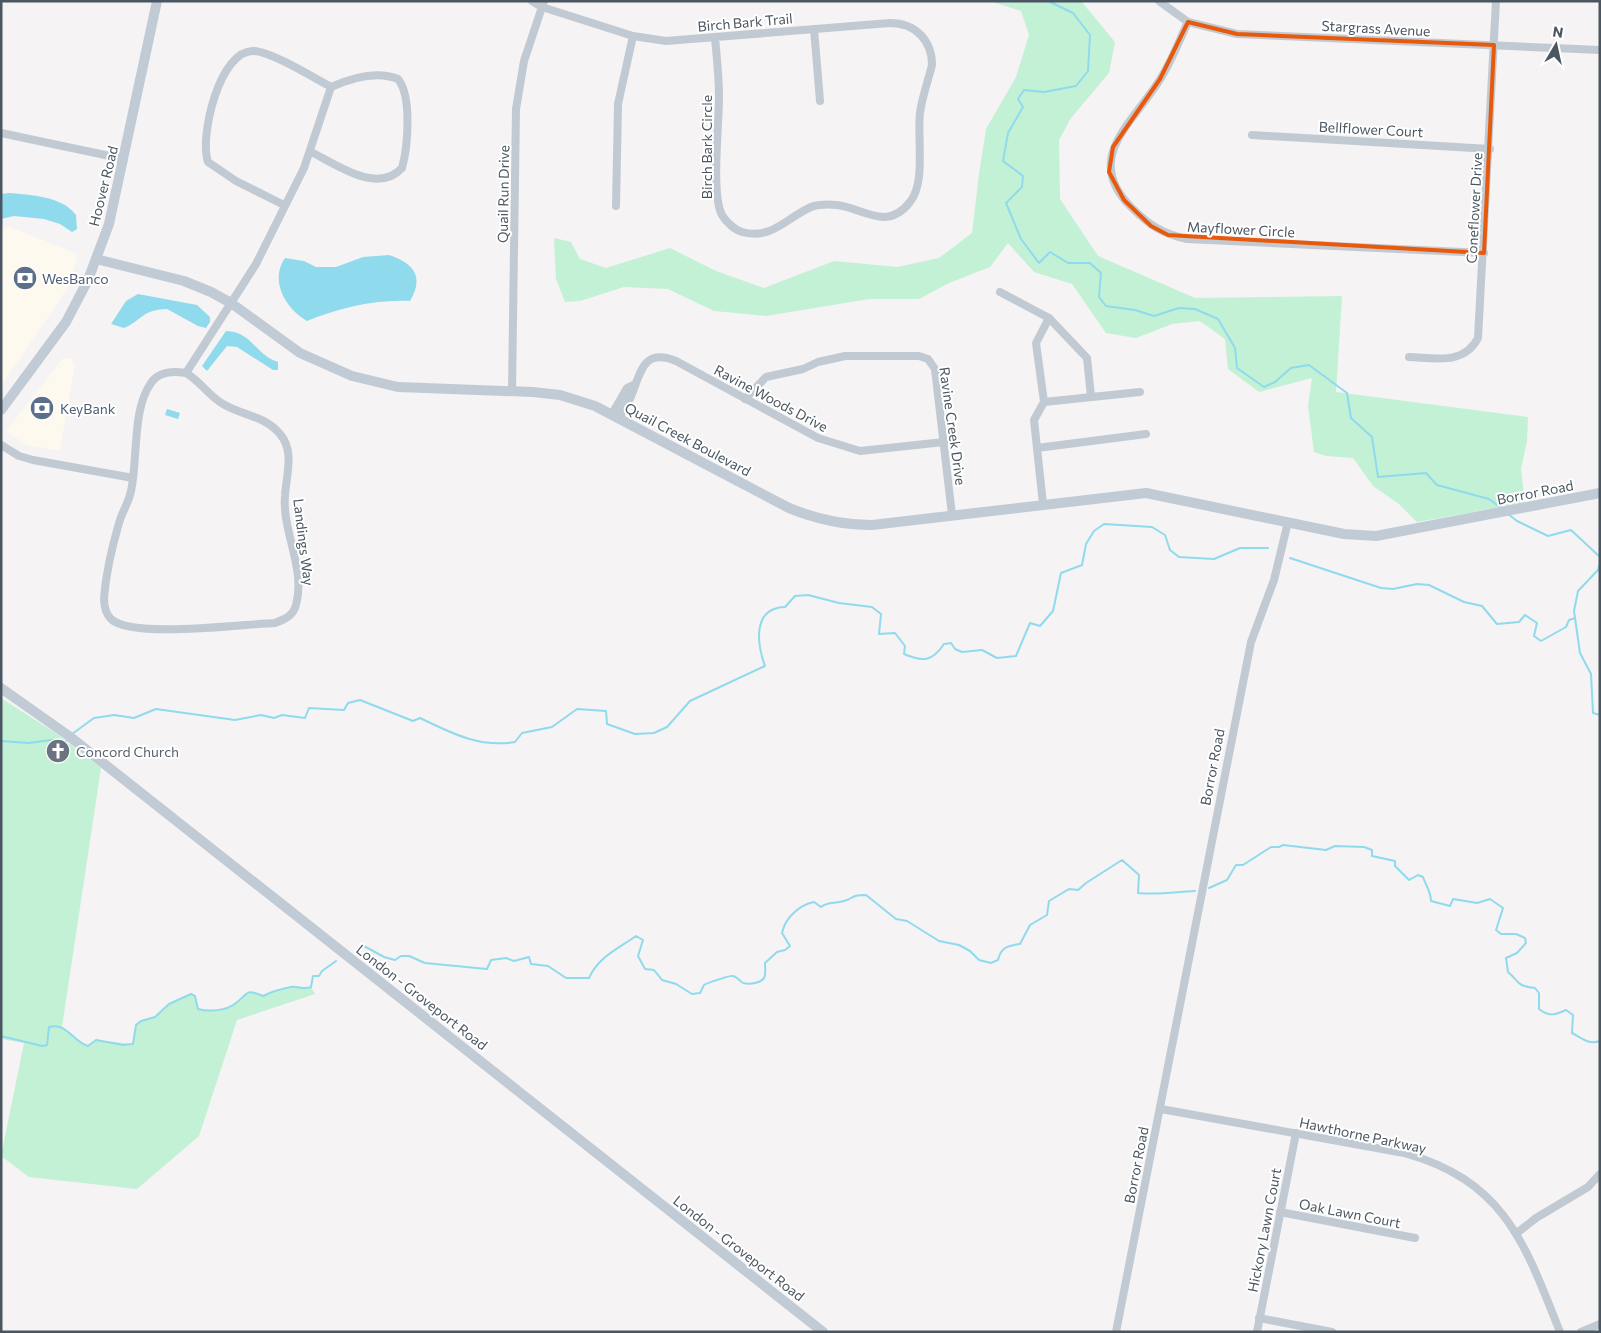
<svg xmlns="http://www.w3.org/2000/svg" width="1601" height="1333" font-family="Commissioner,sans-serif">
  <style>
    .commercial { fill: #fdf9ef }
    .green { fill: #c3f1d5 }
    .water { fill: #90daee }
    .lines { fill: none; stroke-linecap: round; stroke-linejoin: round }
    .stream { stroke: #90daee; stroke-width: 2 }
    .street { stroke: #c1cad2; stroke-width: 8 }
    .secondary { stroke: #c1cbd6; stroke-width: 10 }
    .marked { fill: none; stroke: #e8590c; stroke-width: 4; stroke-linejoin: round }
    .labels { text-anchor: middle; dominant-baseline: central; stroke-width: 4; stroke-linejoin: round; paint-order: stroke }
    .street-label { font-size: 14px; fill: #4a5661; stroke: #fff }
    .service-label { font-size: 14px; fill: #4e5e75; stroke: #fff; text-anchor: start }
    .worship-label { font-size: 14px; fill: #5b616d; stroke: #fff; text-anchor: start }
  </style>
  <rect width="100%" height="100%" fill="#f5f3f3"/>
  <g class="commercial">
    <path d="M10 227 78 254 71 281 60 300 1 386V230Z"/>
    <path d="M63 358H71L75 365 60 451 26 445 6 431Z"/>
  </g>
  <g class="green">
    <path d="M989 1H1081L1115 42 1109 73 1071 118 1059 140 1060 199 1098 256 1195 298 1342 296 1336 392 1528 417 1527 441 1521 469 1525 503 1417 522 1399 504 1373 486 1353 458 1326 456 1314 452 1308 406 1312 378 1259 392 1228 369 1225 339 1200 321 1172 324 1136 338 1106 333 1072 284 1034 272 1008 243 990 267 949 283 919 299H869L766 316 714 311 668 289 624 287 580 301 565 302 556 279 554 238 571 242 580 259 606 268 670 248 716 271 764 288 834 261 897 267 939 258 972 233 979 174 986 129 1016 77 1029 35 1021 11Z"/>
    <path d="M1 698 57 734 101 768 62 1027 82 1044 88 1046 96 1040 133 1044 136 1025 141 1021 155 1017 169 1004 191 994 195 996 198 1009C209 1012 226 1011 236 1003 248 993 245 988 263 996 273 991 280 989 291 987 298 986 303 990 311 987L315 994 237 1020 199 1136 137 1189 29 1177 1 1156 24 1043 1 1039Z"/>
  </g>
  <g class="water">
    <path d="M9 193C31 195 62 196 76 215L77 229 72 232 60 224 44 219 14 216 1 219V194Z"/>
    <path d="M389 255C413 263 425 276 410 301 376 299 338 308 307 321 286 309 269 281 285 258L304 261 316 267H336L363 257Z"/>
    <path d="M138 294 197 305 210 317V322L206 328 198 326 167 309C141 310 143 320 124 328L111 324 126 301Z"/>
    <path d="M226 331C253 332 255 355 278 362V370H273L237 347 227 346 207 371 202 366Z"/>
    <path d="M167 409 180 413 178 419 165 415Z"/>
  </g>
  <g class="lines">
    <g class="stream">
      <path d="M1048 1 1073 13 1090 35 1088 71 1076 86 1044 92 1024 90 1018 99 1023 107 1008 133 1003 161 1023 176 1022 187 1006 203 1021 239 1039 263 1050 252 1068 263H1090L1101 273 1099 297 1106 306 1135 310 1154 316 1179 308 1195 309 1218 319 1235 348 1237 368 1264 387 1275 382 1291 368 1309 365 1347 393 1351 418 1372 437 1378 477 1426 473 1437 485 1489 499 1501 508"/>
      <path d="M1508 514 1517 521 1548 536 1571 530 1600 557"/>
      <path d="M1290 558 1381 588 1393 589 1417 584 1429 585 1464 602 1482 606 1497 624 1519 622 1525 615 1537 623 1534 636 1541 641 1566 627 1569 620 1575 618"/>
      <path d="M1600 563 1598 570 1578 591 1574 611 1580 653 1591 674 1593 713 1600 715"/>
      <path d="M72 734 94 718 114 715 134 718 156 709 235 720 261 715 274 718 282 715 305 718 309 708 344 710 348 703 360 700 413 721 420 718C451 733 480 748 515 742L522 733 552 727 577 709 606 711 607 724 635 734 654 733 667 727 690 701 765 666C757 644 752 608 785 607L795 596 808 595 839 603 872 607 881 614 879 634 895 633 905 646 904 654C923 662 932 662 944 644L951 643 955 649 962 652 982 650 997 658 1016 656 1030 623 1040 626 1053 611 1061 573 1082 565 1086 544 1094 531 1104 524 1152 527 1165 535 1170 550 1179 557 1214 559 1240 548H1268"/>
      <path d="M1 741 29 743 51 740 65 742 67 740"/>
      <path d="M1209 888 1227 880 1236 865H1243L1271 847H1279L1283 845 1326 850 1335 846 1364 847 1372 850V856L1395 861V866L1409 880 1418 875 1423 877C1426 886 1431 892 1431 901L1450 906 1453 899 1477 903 1490 899 1503 908 1496 930 1501 934H1516L1525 938 1526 943 1517 953 1506 958 1508 972C1520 982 1516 986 1535 988L1539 993V1009C1549 1017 1555 1015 1566 1010L1573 1015 1572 1033C1582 1038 1588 1045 1600 1041"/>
      <path d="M358 950 364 946 384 957 395 960 401 956H409L425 963 487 969 491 960 506 958 514 961 529 957 531 964 548 966 566 978H589C598 957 618 949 636 936L643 940 638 956 645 969 654 970 662 980 676 984 692 994 700 993 704 985C707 983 731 975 733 976 737 977 740 981 743 983 747 984 751 984 755 983 768 980 765 974 765 963L777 952 785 950 790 946 782 933C785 918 799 905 814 902L821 907C828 901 835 904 844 901 855 898 850 895 866 895L896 919 907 921 939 941 959 945 970 951 979 960 991 963 998 960C1001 947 1008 946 1020 944L1030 925 1047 915 1049 901 1069 889 1078 890 1086 883 1122 860 1139 875 1138 893C1158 895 1175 892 1195 891"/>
      <path d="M1 1036 42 1046 47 1045 49 1027C67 1022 73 1042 88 1046L96 1040 123 1045 133 1044 136 1025 141 1021 155 1017 169 1004 191 994 195 996 198 1009C209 1012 226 1011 236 1003 248 994 245 988 263 996 273 991 280 989 291 987 298 986 303 990 311 987L313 976H319L322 971 336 961"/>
    </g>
    <g class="street">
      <path d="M532 1 542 7 633 36 666 41 890 23C915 23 932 40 932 65 928 81 922 97 920 113 917 138 926 183 910 202 887 232 863 208 837 205 828 204 819 204 811 207 786 218 772 240 742 232 735 230 726 222 722 215 711 195 719 125 719 98 719 78 717 58 715 38"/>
      <path d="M1159 1 1188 22 1237 34 1600 50"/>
      <path d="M1188 22C1179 41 1171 63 1159 81 1132 124 1082 159 1132 208 1149 225 1163 234 1187 239L1484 253"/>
      <path d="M814 29 820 101"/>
      <path d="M1 133 124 159"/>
      <path d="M1252 135 1490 149"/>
      <path d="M311 152C336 164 377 195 402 168 408 146 412 96 398 79 376 70 351 78 331 87"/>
      <path d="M284 205 236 181 208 162C199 136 220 49 254 51 272 52 314 78 331 87"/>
      <path d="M616 206 618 104 633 36"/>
      <path d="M1000 292 1049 318 1087 358 1091 396"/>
      <path d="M1409 357C1436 358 1464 365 1478 338L1496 1"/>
      <path d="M186 373C200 381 209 396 223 404 243 416 264 415 280 434 295 451 286 476 285 496 282 532 306 568 296 605 293 616 285 619 275 623 244 624 132 639 111 619 106 614 104 605 104 598 106 573 112 547 119 523 122 512 129 502 131 491 138 460 132 409 151 383 159 371 173 371 186 373L256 264 304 168 331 87"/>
      <path d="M512 390 516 109 524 61 544 1"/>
      <path d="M745 399 766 377 803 369 818 362 845 356H919L928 359 935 369 952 515"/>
      <path d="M1044 402 1140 392"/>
      <path d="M612 414 627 388 633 385"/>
      <path d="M619 418C623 410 629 402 632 394 641 371 644 348 676 361L818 438 860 451 944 442"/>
      <path d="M1 445 19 456 33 460 133 478"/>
      <path d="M1037 448 1146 434"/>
      <path d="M1043 504 1034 420 1044 402 1036 343 1049 318"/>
      <path d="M1161 1109 1404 1153C1505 1181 1525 1244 1560 1332"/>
      <path d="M1280 1212 1415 1238"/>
      <path d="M1517 1233 1536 1218 1588 1187 1600 1174"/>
      <path d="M1259 1318 1332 1332"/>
      <path d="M1116 1332 1251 642 1274 580 1288 522"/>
      <path d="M1257 1332 1296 1133"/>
      <path d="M1581 1332 1600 1324"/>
    </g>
    <g class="secondary">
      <path d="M96 259 184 281 211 292 231 303 300 353 352 376 398 387 533 392 560 395 595 406 789 508C816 519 842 525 872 525L1146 493 1344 534 1376 536 1600 493"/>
      <path d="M1 410 66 322 88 280 109 224 157 1"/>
      <path d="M1 688 69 736 823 1332"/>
    </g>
  </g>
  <path class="marked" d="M1188 22 1237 34 1494 45 1484 253 1168 235 1151 226 1124 200 1109 172 1113 147 1160 79Z"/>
  <defs>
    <g id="bank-disc" transform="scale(1.25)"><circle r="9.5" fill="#5c6f8a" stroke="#fff"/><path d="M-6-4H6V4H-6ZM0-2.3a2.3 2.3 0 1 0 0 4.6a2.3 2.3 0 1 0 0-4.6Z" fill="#fff"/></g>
    <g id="church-disc" transform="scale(1.25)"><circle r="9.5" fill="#6b7280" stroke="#fff"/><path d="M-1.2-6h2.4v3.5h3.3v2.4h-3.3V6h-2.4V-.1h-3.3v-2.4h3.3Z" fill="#fff"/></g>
  </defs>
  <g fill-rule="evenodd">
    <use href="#bank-disc" x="25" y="278"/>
    <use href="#bank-disc" x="42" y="408"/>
    <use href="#church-disc" x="58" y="751"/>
  </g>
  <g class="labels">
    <g class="street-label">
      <text transform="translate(745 22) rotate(-5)">Birch Bark Trail</text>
      <text transform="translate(1376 28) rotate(3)">Stargrass Avenue</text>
      <text transform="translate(1371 129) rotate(3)">Bellflower Court</text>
      <text transform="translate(706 147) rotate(-90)">Birch Bark Circle</text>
      <text transform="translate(103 186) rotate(-76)">Hoover Road</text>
      <text transform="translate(503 194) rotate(-89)">Quail Run Drive</text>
      <text transform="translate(1474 208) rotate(-87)">Coneflower Drive</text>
      <text transform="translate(1241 229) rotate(3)">Mayflower Circle</text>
      <text transform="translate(771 398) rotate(28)">Ravine Woods Drive</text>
      <text transform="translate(953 426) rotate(82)">Ravine Creek Drive</text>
      <text transform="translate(688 439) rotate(28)">Quail Creek Boulevard</text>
      <text transform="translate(1535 492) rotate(-11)">Borror Road</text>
      <text transform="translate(304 542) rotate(83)">Landings Way</text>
      <text transform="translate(1212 767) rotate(-79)">Borror Road</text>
      <text transform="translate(422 997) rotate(38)">London - Groveport Road</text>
      <text transform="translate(1363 1135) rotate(12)">Hawthorne Parkway</text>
      <text transform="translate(1136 1165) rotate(-79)">Borror Road</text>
      <text transform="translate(1350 1213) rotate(11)">Oak Lawn Court</text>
      <text transform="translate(1264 1230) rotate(-79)">Hickory Lawn Court</text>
      <text transform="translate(739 1248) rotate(38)">London - Groveport Road</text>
    </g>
    <g class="service-label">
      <text x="42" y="278">WesBanco</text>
      <text x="60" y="408">KeyBank</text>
    </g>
    <g class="worship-label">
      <text x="76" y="751">Concord Church</text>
    </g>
  </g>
  <rect width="1601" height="1333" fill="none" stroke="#4a5661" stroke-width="5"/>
  <g transform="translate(1556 45) rotate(9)" stroke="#ffffff" stroke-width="4" paint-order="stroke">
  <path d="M0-4L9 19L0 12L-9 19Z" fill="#4a5661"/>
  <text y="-8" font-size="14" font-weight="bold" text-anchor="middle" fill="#4a5661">N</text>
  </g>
</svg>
